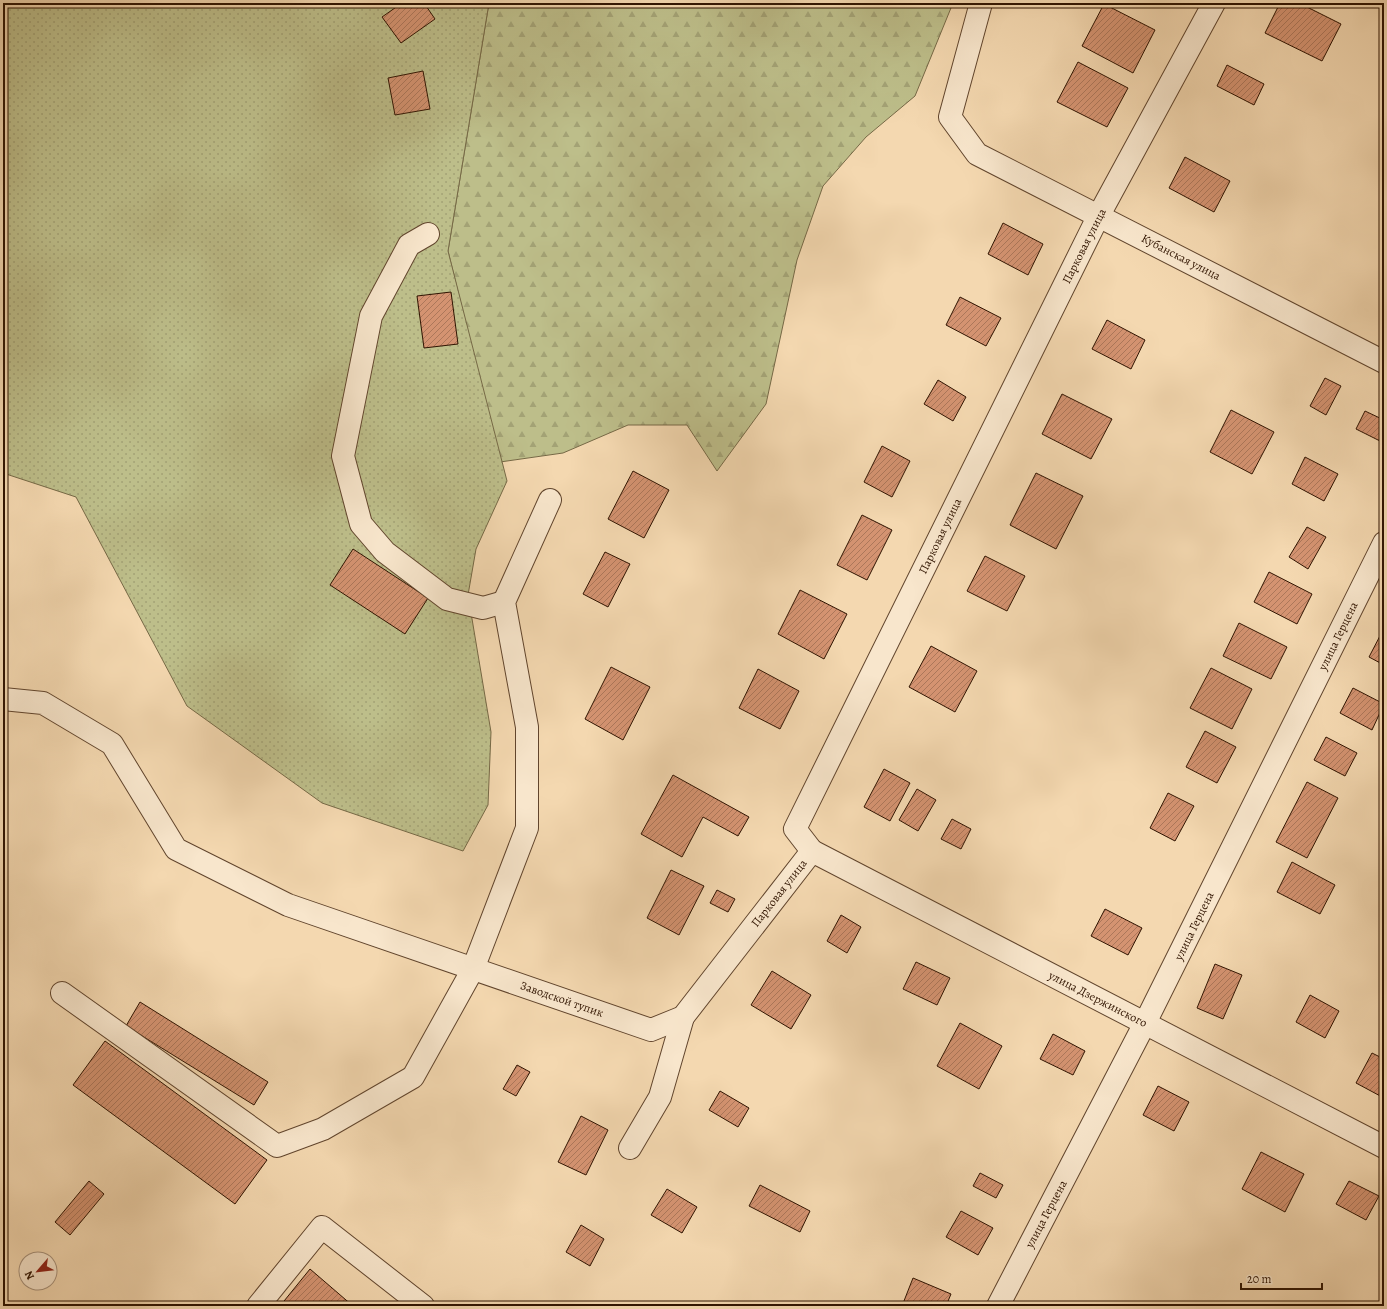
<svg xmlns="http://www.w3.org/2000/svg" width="1387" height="1309" font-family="Alegreya,serif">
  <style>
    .forest { fill: url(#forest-firs); stroke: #766946 }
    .garden { fill: url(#garden-dots); stroke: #766946 }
    .building { fill: url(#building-hatch); stroke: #301401 }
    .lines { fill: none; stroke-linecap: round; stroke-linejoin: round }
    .minor-casing { stroke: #61452d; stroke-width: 24 }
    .minor { stroke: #f8e6cc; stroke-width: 22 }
    .labels { text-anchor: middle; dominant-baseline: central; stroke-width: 3; stroke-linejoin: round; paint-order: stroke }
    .street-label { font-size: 12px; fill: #301401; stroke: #f8e6cc }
  </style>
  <defs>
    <pattern id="forest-firs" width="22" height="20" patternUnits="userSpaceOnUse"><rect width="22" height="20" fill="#bdbe8a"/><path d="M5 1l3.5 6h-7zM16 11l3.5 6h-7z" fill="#a3a275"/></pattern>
    <pattern id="garden-dots" width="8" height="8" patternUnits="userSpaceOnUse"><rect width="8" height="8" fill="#bdbe8a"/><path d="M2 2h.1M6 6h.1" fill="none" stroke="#a3a275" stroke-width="1.8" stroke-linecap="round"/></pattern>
    <pattern id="building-hatch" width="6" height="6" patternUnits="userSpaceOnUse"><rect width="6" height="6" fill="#d49371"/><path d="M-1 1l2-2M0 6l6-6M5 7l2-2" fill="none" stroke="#ac775a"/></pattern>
  </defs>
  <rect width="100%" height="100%" fill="#f4d8b0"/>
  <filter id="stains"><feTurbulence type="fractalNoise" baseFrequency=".005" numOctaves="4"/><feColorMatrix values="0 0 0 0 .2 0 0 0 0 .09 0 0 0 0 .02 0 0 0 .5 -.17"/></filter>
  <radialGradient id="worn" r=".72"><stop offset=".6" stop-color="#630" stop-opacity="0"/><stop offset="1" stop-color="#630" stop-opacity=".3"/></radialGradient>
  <path class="forest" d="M489 3H953L915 96 866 137 823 186 797 260 766 404 717 471 687 425H628L563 453 500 462 448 251Z"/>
  <path class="garden" d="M3 3H489L448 251 507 481 476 549 468 595 491 732 488 805 463 851 322 803 187 706 76 497 3 473Z"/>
  <g class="building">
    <path d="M402 3H424L435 19 401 43 382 17Z"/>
    <path d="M1280 3H1299L1341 24 1322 61 1265 33Z"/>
    <path d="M1104 4 1155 30 1133 73 1082 46Z"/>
    <path d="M1078 62 1128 88 1107 127 1057 102Z"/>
    <path d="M1227 65 1264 84 1254 105 1217 86Z"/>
    <path d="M423 71 430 109 395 115 388 78Z"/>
    <path d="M1185 157 1230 181 1214 212 1169 188Z"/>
    <path d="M1003 223 1043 244 1028 275 988 254Z"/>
    <path d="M451 292 458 344 424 348 417 296Z"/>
    <path d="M960 297 1001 318 986 346 946 325Z"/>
    <path d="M1107 320 1145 340 1131 369 1092 349Z"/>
    <path d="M1325 378 1341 386 1326 415 1310 406Z"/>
    <path d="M938 380 966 397 953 421 924 404Z"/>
    <path d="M1062 394 1112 419 1091 459 1042 434Z"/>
    <path d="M1231 410 1274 432 1252 474 1210 452Z"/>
    <path d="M1365 411 1384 420V443L1356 429Z"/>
    <path d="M882 446 910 461 892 497 864 482Z"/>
    <path d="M1305 457 1338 474 1324 501 1292 484Z"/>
    <path d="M633 471 669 490 644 538 608 519Z"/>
    <path d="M1036 473 1083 496 1056 549 1010 525Z"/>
    <path d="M862 515 892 530 867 580 837 565Z"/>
    <path d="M1307 527 1326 537 1308 569 1289 557Z"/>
    <path d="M353 549 428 598 405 634 330 585Z"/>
    <path d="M605 552 630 564 608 607 583 594Z"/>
    <path d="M985 556 1025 576 1007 611 967 591Z"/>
    <path d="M1269 572 1312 594 1297 624 1254 602Z"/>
    <path d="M800 590 847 614 824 659 778 634Z"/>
    <path d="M1239 623 1287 647 1271 679 1223 656Z"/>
    <path d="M1382 632 1384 633V665L1369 657Z"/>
    <path d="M931 646 977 671 955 712 909 687Z"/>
    <path d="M611 667 650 687 623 740 585 719Z"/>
    <path d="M1211 668 1252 689 1232 729 1190 708Z"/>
    <path d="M758 669 799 691 780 729 739 708Z"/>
    <path d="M1353 688 1384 704 1372 730 1340 713Z"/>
    <path d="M1205 731 1236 747 1217 783 1186 767Z"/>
    <path d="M1326 737 1357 753 1345 776 1314 760Z"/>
    <path d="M884 769 910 783 890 821 864 807Z"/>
    <path d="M673 775 749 817 738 836 703 817 682 857 641 834Z"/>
    <path d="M1307 782 1338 798 1307 858 1276 842Z"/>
    <path d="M917 789 936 800 918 831 899 820Z"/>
    <path d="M1168 793 1194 806 1175 841 1150 828Z"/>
    <path d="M952 819 971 829 961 849 941 839Z"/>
    <path d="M1292 862 1335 885 1320 914 1277 892Z"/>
    <path d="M671 870 704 886 679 935 647 918Z"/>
    <path d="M717 890 735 899 728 912 710 903Z"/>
    <path d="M1105 909 1142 928 1128 955 1091 936Z"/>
    <path d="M841 915 861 927 847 953 827 941Z"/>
    <path d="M916 962 950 978 937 1005 903 989Z"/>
    <path d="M1215 964 1242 975 1223 1019 1197 1008Z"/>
    <path d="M772 971 811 995 791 1029 751 1005Z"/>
    <path d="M1310 995 1339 1011 1325 1038 1296 1022Z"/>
    <path d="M140 1002 268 1082 254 1105 126 1026Z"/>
    <path d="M960 1023 1002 1046 979 1089 937 1066Z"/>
    <path d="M1053 1034 1085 1051 1073 1075 1040 1059Z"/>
    <path d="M105 1041 267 1160 235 1204 73 1085Z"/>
    <path d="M1372 1053 1384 1059V1098L1356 1083Z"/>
    <path d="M517 1065 530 1072 516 1096 503 1089Z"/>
    <path d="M1158 1086 1189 1102 1174 1131 1143 1115Z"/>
    <path d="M720 1091 749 1108 738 1127 709 1110Z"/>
    <path d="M581 1116 608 1130 586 1175 558 1162Z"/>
    <path d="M1261 1152 1304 1174 1285 1212 1242 1189Z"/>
    <path d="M980 1173 1003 1185 996 1198 973 1186Z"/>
    <path d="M89 1181 104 1194 70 1235 55 1222Z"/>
    <path d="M1349 1181 1379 1196 1366 1220 1336 1204Z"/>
    <path d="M760 1185 810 1211 800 1232 749 1206Z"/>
    <path d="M667 1189 697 1207 682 1233 651 1215Z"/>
    <path d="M961 1211 993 1228 978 1255 946 1237Z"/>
    <path d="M581 1225 604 1239 590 1266 566 1252Z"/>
    <path d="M310 1269 353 1306H280Z"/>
    <path d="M913 1278 951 1294 946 1306H902Z"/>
  </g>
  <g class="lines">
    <g class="minor-casing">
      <g id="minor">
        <path d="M981 3 950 117 977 154 1384 362"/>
        <path d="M428 234 409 245 371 316 343 456 361 524 385 552 447 599 483 608 504 602"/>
        <path d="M3 699 43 703 112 744 176 849 288 905 651 1030 683 1017 812 851 795 829 1099 215 1214 3"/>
        <path d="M812 851 1384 1147"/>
        <path d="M62 993 277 1146 323 1129 413 1077 473 969 527 828V727L504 602 550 500"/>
        <path d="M630 1148 660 1097 683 1017"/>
        <path d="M258 1306 322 1227 423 1306"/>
        <path d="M998 1306 1145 1023 1384 543"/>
      </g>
    </g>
    <use href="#minor" class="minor"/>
  </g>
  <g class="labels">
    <g class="street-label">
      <text transform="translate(1084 246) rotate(-63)">Парковая улица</text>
      <text transform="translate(1181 257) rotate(27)">Кубанская улица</text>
      <text transform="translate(940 536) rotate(-64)">Парковая улица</text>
      <text transform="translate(1338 636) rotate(-64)">улица Герцена</text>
      <text transform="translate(779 893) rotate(-52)">Парковая улица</text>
      <text transform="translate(1194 926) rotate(-64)">улица Герцена</text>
      <text transform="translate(562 999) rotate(19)">Заводской тупик</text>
      <text transform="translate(1098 999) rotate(27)">улица Дзержинского</text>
      <text transform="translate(1046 1214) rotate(-62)">улица Герцена</text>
    </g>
  </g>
  <rect width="1387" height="1309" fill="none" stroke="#f4d8b0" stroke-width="16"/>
  <rect x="4" y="4" width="1379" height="1301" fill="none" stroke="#301401" stroke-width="2"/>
  <rect x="8" y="8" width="1371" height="1293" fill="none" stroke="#301401"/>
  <g transform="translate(38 1271) rotate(242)"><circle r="19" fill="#f8e6cc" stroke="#a8927b"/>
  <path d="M0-3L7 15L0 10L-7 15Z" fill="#8f2418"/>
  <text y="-6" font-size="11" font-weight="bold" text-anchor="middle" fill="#301401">N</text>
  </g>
  <path d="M1241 1283v6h81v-6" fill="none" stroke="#301401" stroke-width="2"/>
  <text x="1247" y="1283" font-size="12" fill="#301401" stroke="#f8e6cc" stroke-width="3" paint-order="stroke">20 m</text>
  <rect width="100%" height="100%" filter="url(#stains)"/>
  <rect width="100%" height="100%" fill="url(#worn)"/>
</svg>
